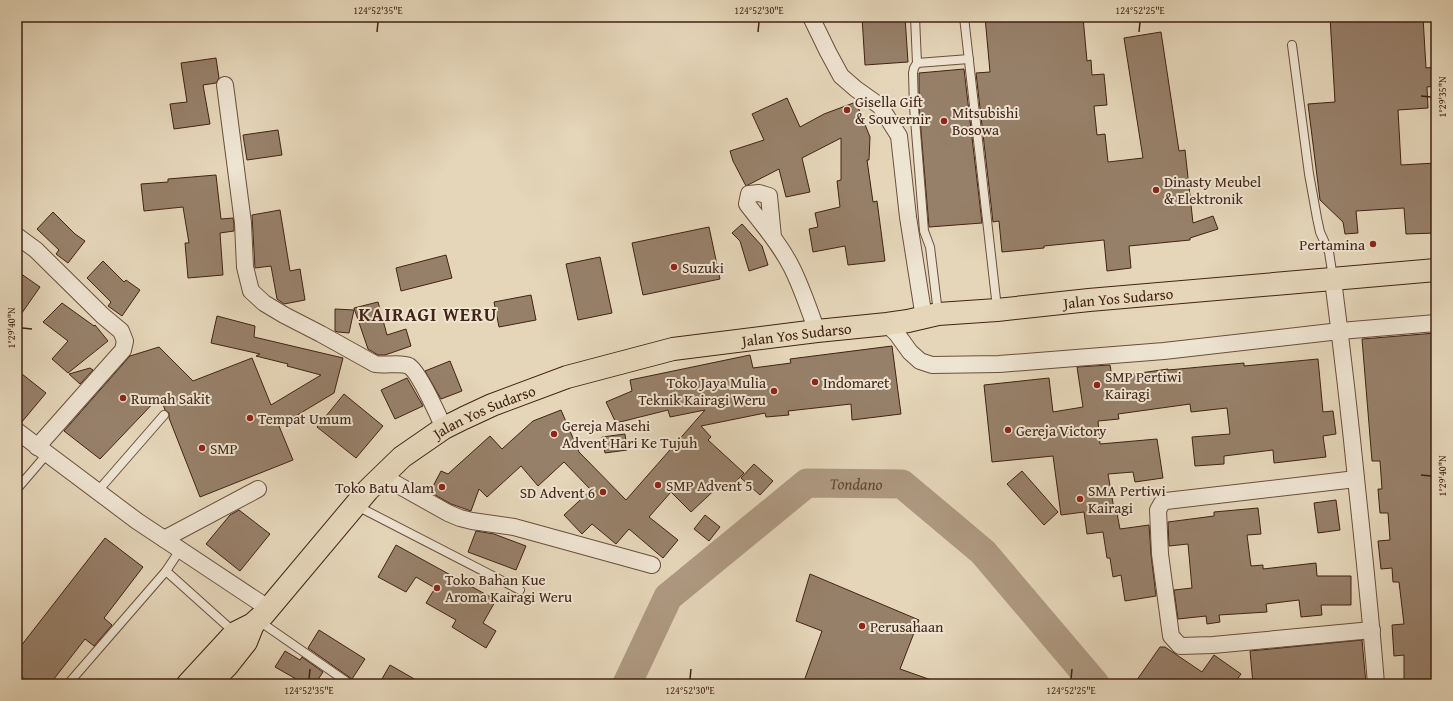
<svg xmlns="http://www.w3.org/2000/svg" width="1453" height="701" font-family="'Gentium Book Plus',serif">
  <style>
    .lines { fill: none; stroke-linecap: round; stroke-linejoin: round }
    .river { stroke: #ae9981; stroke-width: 29 }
    .building { fill: #97806a; stroke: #422214 }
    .lane-casing { stroke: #6b4f3d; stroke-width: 10 }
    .street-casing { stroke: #6b4f3d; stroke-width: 18 }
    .highway-casing { stroke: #422214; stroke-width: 24 }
    .lane { stroke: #eee4d2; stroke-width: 8 }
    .street { stroke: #eee4d2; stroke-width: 16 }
    .highway { stroke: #e5d6b9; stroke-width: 22 }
    .ticks { fill: none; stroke: #422214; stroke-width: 1.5 }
    .poi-dot { fill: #8f2418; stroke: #eee4d2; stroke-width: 1.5 }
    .labels { text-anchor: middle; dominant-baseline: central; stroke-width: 4; stroke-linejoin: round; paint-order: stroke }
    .poi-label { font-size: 15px; fill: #422214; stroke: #eee4d2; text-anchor: start }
    .street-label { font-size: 15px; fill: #422214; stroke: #eee4d2 }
    .water-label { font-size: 16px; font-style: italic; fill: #624635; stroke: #eee4d2 }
    .district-label { font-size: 19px; font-weight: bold; letter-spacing: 1px; fill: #422214; stroke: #eee4d2 }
    .neatline { fill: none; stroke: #422214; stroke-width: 1.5 }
    .ticks-label { font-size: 10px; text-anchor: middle; fill: #422214 }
  </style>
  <rect width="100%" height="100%" fill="#e5d6b9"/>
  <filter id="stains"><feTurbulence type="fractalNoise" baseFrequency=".005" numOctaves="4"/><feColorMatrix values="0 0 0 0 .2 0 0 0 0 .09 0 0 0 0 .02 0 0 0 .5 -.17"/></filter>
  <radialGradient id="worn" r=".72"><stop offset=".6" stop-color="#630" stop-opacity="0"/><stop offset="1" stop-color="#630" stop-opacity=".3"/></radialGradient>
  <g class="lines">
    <path class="river" id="s1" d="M627 684 668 597 807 483 902 484 983 552 1095 684"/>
  </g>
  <g class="building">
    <path d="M862 17H905L908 62 865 65Z"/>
    <path d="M985 17H1083L1087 61 1091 60 1092 75 1104 74 1107 105 1094 106 1097 135 1105 134 1108 162 1143 158 1124 38 1161 32 1179 151 1185 150 1193 223 1213 216 1218 229 1190 238V240L1129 246 1131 268 1107 271 1104 240 1044 246V248L1002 252 999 221 993 222 976 73 990 72Z"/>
    <path d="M1330 17H1423L1426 68 1436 67V86L1427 87 1428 108 1398 110 1401 165 1436 163V233L1406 234 1404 208 1356 211 1358 233 1345 234 1343 222 1320 200 1308 104 1335 102Z"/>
    <path d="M216 58 219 78 216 83 203 85 210 124 174 129 170 104 187 102 181 63Z"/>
    <path d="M964 69 982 223 929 227 919 107V73Z"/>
    <path d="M787 98 800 127 824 114 856 102 870 137 869 160H867L873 202 877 201 885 261 848 265 845 246 813 252 809 229 818 227 815 213 840 207 837 181 841 180V138L802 158 810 192 786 197 779 169 746 186 733 161 730 151 764 140 752 114Z"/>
    <path d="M278 130 282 155 247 160 243 135Z"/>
    <path d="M216 175 221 219 233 218 234 224V231L220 233 223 275 188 278 185 243H189L183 207 144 211 141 184 168 182V179Z"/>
    <path d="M280 210 290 271 300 269 305 300 284 304 277 299 271 266 255 268 252 215Z"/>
    <path d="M53 212 75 234 85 241 68 263 56 254 59 250 37 229Z"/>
    <path d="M742 224 762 246 768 265 749 271 740 241 732 233Z"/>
    <path d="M709 227 720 279 643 295 632 243Z"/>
    <path d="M446 255 452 278 401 291 396 268Z"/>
    <path d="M600 257 612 313 578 320 566 264Z"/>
    <path d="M103 261 124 282 126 280 140 290 122 316 108 306 111 302 87 278Z"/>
    <path d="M17 271 40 287 17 320Z"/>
    <path d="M531 295 536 320 499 327 494 302Z"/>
    <path d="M378 302 387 335 406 329 411 346 385 355H378L368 349 354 308Z"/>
    <path d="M62 303 94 326 95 325 108 341 68 373 52 359 68 341 43 322Z"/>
    <path d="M335 309 354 310 349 333 338 332 335 331Z"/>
    <path d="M217 316 255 326 254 337 343 358 334 393 279 426 293 460 200 497 169 418V413L165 410 160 396 100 459 64 431 130 356 159 347 193 381 252 358 271 405 321 375 287 366 288 364 256 356 260 354 211 343Z"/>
    <path d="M1436 333V554H1433L1436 594H1432L1435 621H1436V684H1404V655L1394 656 1392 625 1404 624 1399 582H1393L1392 568 1381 569 1378 541 1390 540 1388 513H1380L1378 489H1382L1380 461H1372L1362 339Z"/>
    <path d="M892 346 901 414 852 420 851 404 788 411 789 415 766 417 765 413 701 426 711 437 708 440 744 473 728 490 721 484 691 512 671 492 649 517 678 540 663 558 629 529 616 544 592 524 582 534 564 515 591 490 564 462 538 486 521 466 487 497 479 489 471 511 451 504 430 492 441 471 448 474 490 436 502 449 533 421 561 410 579 452 626 500 705 410 670 417 668 410 616 423 606 402 632 391 630 380 750 355 753 368 791 363 790 359Z"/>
    <path d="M1318 359 1323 412 1333 411 1336 434 1323 436 1326 457 1274 463 1273 450 1224 456V464L1195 466 1192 437 1230 434 1227 408 1191 412 1190 404 1118 414 1119 419 1098 421 1100 444 1157 439 1163 478 1135 482 1133 472 1108 474 1114 509 1116 508 1120 529 1149 525 1151 555 1156 596 1125 601 1121 575 1113 577 1110 558H1107L1103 532 1087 534 1084 512 1061 515 1053 456 992 462 984 385 1049 378 1053 412 1083 407 1077 367 1110 365 1112 377 1168 369V370L1244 363V366Z"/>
    <path d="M450 361 462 391 441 399 425 371Z"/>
    <path d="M90 368 93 370 80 384 69 374Z"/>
    <path d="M17 370 46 393 21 423 17 422Z"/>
    <path d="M407 378 423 406 395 419 381 390Z"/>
    <path d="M344 394 383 426 356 458 317 427Z"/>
    <path d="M625 434 627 450 605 453 602 437Z"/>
    <path d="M754 464 773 481 760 495 741 478Z"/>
    <path d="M1022 471 1058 512 1044 525 1007 484Z"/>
    <path d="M1336 500 1340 530 1318 533 1314 503Z"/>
    <path d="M1258 508 1261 534 1247 535 1251 566 1263 565V569L1316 563 1317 576H1351V605H1321L1322 615 1301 617 1299 600 1266 604 1267 612 1219 615 1220 622 1207 624 1206 616 1178 619 1174 590 1192 588 1188 544 1169 546 1168 522 1214 516V512Z"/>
    <path d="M239 510 270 534 240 571 206 544 230 515Z"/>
    <path d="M705 515 720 527 709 541 694 529Z"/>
    <path d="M476 531 494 534 526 546 516 570 468 552Z"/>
    <path d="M105 538 143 567 104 618 112 625 94 646 85 639 50 684H31L17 673V651Z"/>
    <path d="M396 545 496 600 483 623 496 631 486 648 452 627 456 620 426 603 435 588 416 577 406 592 378 577Z"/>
    <path d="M810 574 919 620 900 669 937 682V684H803L822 631 796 621Z"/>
    <path d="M319 630 365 659 352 679 308 648Z"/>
    <path d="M1362 640 1366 684H1253L1250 651Z"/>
    <path d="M1160 647H1165L1202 672 1214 655 1241 674 1234 684H1134Z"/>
    <path d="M285 651 300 660 302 657 323 672 315 684H305L275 667Z"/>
    <path d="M390 665 423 684H379Z"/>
  </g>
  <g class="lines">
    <g class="lane-casing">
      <g id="lane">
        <path d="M915 17 917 63 969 59"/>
        <path d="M964 17 997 308"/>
        <path d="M1292 45 1309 174 1317 218 1320 232 1329 252 1333 278"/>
        <path d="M917 63 914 68 913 73 914 107 924 231 930 247 938 313"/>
        <path d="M17 489 47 454"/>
        <path d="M97 492 164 415"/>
        <path d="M357 506 520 590"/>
        <path d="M166 571 234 632"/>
        <path d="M259 621 350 684"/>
        <path d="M68 684 166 571 180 550"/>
      </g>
    </g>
    <g class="street-casing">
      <g id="street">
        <path d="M811 17 828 52 841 76 856 89 880 106 899 136 908 217 924 318"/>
        <path d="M225 85 243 223 245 267 251 291 264 303 284 315 321 334 375 364C385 366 401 362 409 366 419 372 438 415 444 428"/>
        <path d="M17 236 36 250 103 316 121 331 125 341 123 350 37 447"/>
        <path d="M773 237 769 196 759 193 749 194 747 204C763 225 780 244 792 268 802 288 809 310 817 331"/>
        <path d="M1333 280C1342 349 1350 418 1357 488 1364 553 1371 618 1376 684"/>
        <path d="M887 324 897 334 910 352 920 361 932 365 999 364 1164 351 1340 331 1436 323"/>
        <path d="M17 431 137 521 268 608"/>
        <path d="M382 476 448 513 460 518 472 521 514 527 652 565"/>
        <path d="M1356 479 1166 501 1162 503 1158 510 1160 554 1171 636 1180 646 1213 645 1372 630"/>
        <path d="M164 539 258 489"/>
      </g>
    </g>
    <g class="highway-casing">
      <g id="highway">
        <path id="s2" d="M188 684 235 633 253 624 264 614 368 490 402 457 444 428 464 418 492 405 567 377 673 349 817 331 887 324 908 321 938 314 997 310 1089 300 1436 270"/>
        <path d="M209 684 227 666 246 642 252 627"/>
      </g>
    </g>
    <use href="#lane" class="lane"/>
    <use href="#street" class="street"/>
    <use href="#highway" class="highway"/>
  </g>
  <path class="ticks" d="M377 32 378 22M758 32 759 22M1139 32 1140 22M1421 96 1431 97M22 328 32 329M1421 475 1431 476M309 679 310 669M690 679 691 669M1071 679 1072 669"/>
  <g class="poi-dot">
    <circle cx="847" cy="110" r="4"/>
    <circle cx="944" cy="121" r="4"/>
    <circle cx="1156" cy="190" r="4"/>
    <circle cx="1373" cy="244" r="4"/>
    <circle cx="674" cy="267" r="4"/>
    <circle cx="815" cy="382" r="4"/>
    <circle cx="1097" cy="385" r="4"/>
    <circle cx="774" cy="391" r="4"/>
    <circle cx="123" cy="398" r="4"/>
    <circle cx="250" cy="418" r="4"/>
    <circle cx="1008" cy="430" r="4"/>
    <circle cx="554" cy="434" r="4"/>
    <circle cx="202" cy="448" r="4"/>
    <circle cx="658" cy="485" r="4"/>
    <circle cx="442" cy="487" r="4"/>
    <circle cx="603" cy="492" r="4"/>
    <circle cx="1080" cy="499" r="4"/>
    <circle cx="437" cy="588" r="4"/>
    <circle cx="862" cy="626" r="4"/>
  </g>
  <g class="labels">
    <g class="poi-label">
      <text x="855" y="101">Gisella Gift<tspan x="855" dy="17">&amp; Souvernir</tspan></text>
      <text x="952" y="112">Mitsubishi<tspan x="952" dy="17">Bosowa</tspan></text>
      <text x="1164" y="181">Dinasty Meubel<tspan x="1164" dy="17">&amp; Elektronik</tspan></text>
      <text x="1365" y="244" text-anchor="end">Pertamina</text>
      <text x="682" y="267">Suzuki</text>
      <text x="1105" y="376">SMP Pertiwi<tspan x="1105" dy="17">Kairagi</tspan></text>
      <text x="766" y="382" text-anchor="end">Toko Jaya Mulia<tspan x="766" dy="17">Teknik Kairagi Weru</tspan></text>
      <text x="823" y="382">Indomaret</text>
      <text x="131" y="398">Rumah Sakit</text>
      <text x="258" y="418">Tempat Umum</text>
      <text x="562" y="425">Gereja Masehi<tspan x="562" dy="17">Advent Hari Ke Tujuh</tspan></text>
      <text x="1016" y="430">Gereja Victory</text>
      <text x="210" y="448">SMP</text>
      <text x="666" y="485">SMP Advent 5</text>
      <text x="434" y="487" text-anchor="end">Toko Batu Alam</text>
      <text x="1088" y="490">SMA Pertiwi<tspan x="1088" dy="17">Kairagi</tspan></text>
      <text x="595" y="492" text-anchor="end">SD Advent 6</text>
      <text x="445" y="579">Toko Bahan Kue<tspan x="445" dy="17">Aroma Kairagi Weru</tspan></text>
      <text x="870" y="626">Perusahaan</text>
    </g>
    <g class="street-label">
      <text stroke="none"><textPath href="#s2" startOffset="1056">Jalan Yos Sudarso</textPath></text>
      <text stroke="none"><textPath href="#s2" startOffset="732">Jalan Yos Sudarso</textPath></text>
      <text stroke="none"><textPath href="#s2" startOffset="408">Jalan Yos Sudarso</textPath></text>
    </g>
    <g class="water-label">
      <text stroke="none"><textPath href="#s1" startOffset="325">Tondano</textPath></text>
    </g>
    <g class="district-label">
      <text x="428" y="314">KAIRAGI WERU</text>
    </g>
  </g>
  <rect width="1453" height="701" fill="none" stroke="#e5d6b9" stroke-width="44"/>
  <rect x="22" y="22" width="1409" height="657" class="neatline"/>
  <g class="ticks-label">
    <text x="378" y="14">124°52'35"E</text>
    <text x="759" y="14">124°52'30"E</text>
    <text x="1140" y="14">124°52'25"E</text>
    <text transform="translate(1442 97) rotate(-90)" y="4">1°29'35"N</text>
    <text transform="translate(11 328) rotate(-90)" y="4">1°29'40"N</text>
    <text transform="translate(1442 476) rotate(-90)" y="4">1°29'40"N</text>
    <text x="309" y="694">124°52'35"E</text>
    <text x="690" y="694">124°52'30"E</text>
    <text x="1071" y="694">124°52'25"E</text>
  </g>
  <rect width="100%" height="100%" filter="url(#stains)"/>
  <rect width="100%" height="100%" fill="url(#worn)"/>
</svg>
